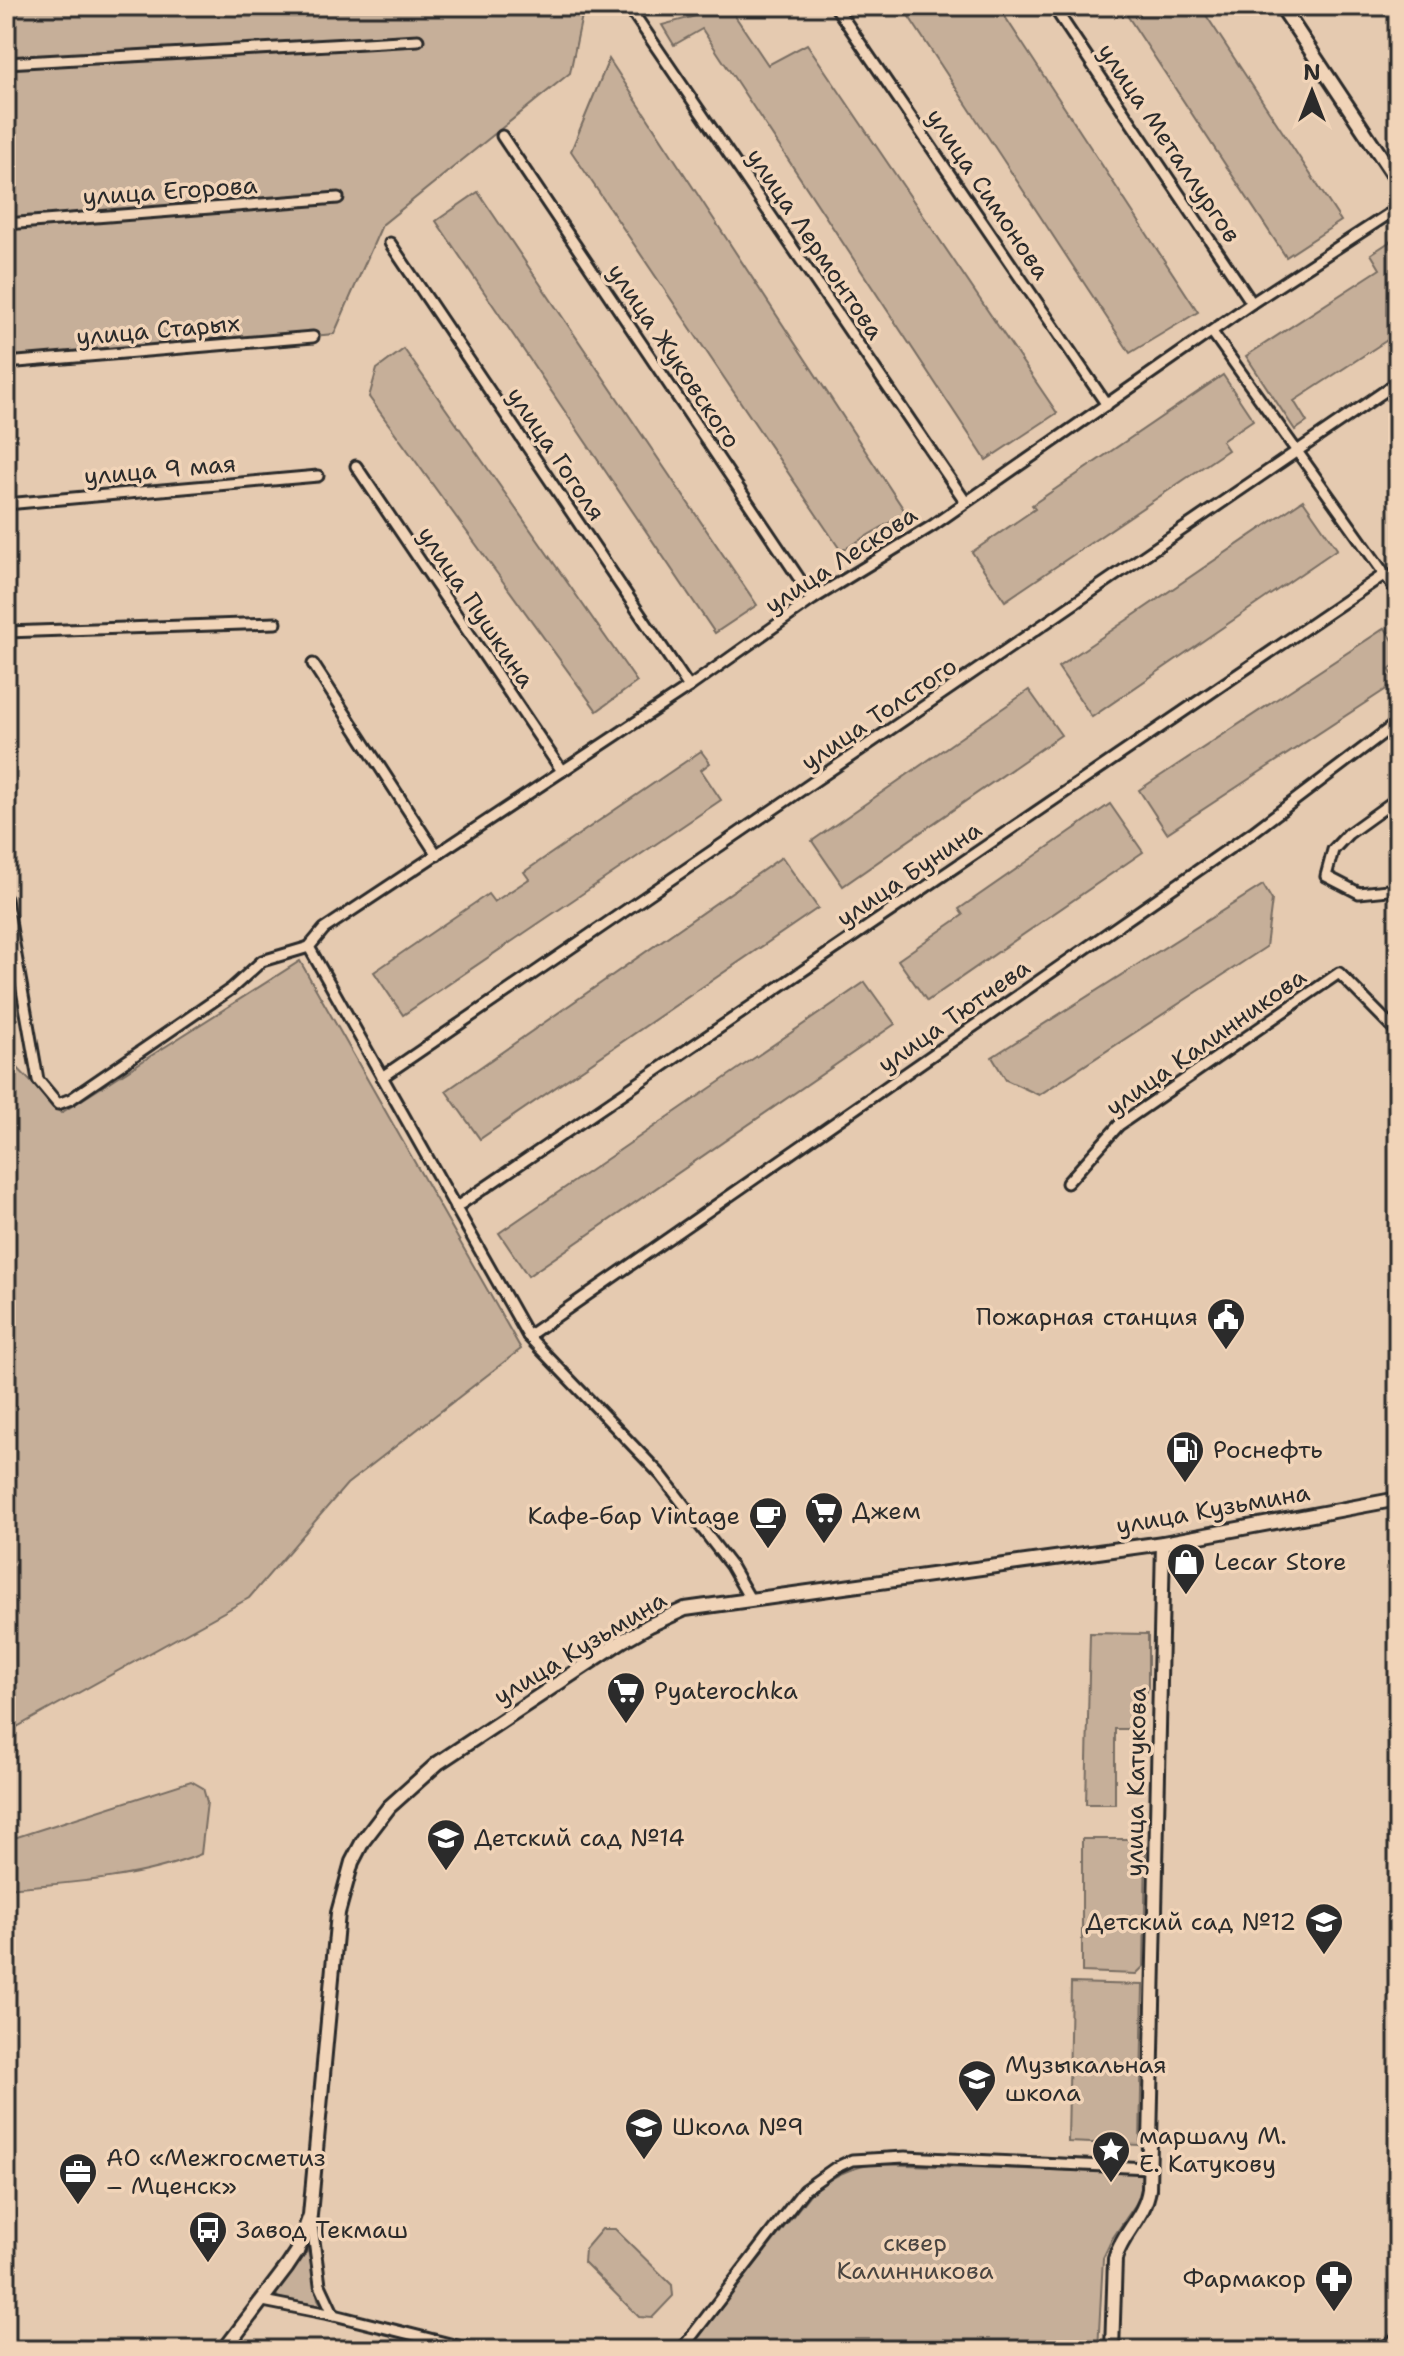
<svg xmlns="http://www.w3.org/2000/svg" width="1404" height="2356" font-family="'Shantell Sans',sans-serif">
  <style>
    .green { fill: #c6af99; stroke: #786d62; stroke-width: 2 }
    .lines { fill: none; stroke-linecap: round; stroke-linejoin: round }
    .street-casing { stroke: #2b2b2b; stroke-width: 15 }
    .secondary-casing { stroke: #2b2b2b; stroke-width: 18 }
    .primary-casing { stroke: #2b2b2b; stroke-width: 20 }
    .street { stroke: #f1d4b8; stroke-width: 9 }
    .secondary { stroke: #f1d4b8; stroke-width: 12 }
    .primary { stroke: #f1d4b8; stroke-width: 14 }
    .labels { text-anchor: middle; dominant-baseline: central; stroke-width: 7; stroke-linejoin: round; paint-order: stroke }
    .street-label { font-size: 24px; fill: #2b2b2b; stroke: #f1d4b8 }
    .poi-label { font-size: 24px; fill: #2b2b2b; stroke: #f1d4b8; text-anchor: start }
    .park-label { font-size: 24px; fill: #4a4541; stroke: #f1d4b8 }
  </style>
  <rect width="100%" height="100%" fill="#e5cab0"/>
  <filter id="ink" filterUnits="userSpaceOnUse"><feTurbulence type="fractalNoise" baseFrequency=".0125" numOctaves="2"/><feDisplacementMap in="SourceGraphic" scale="16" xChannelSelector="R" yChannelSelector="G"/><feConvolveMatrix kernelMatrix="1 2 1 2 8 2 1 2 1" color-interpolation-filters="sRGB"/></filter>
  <g filter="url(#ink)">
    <g class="green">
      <path d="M6 6H584L570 73 382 225 334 334 6 364Z"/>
      <path d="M902 6H998L1198 312 1130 353Z"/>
      <path d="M1121 6H1200L1341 221 1286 257Z"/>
      <path d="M729 7 768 65 807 44 1057 413 986 460 702 29 674 45 662 25Z"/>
      <path d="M609 59 906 513 841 551 571 151Z"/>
      <path d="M478 192 757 605 715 633 436 221Z"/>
      <path d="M1394 239 1398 245V333L1294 401 1307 422 1295 430 1246 356 1380 269 1371 254Z"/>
      <path d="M404 349 637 682 597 711 369 397 377 369Z"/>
      <path d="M1223 375 1253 420 1222 441 1228 450 1005 601 972 552 1035 509 1032 505Z"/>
      <path d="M1303 500 1337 549 1092 717 1058 667Z"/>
      <path d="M1385 628 1398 648V663L1389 669 1397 682 1167 833 1139 790Z"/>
      <path d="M1029 690 1061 735 843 886 812 841Z"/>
      <path d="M701 751 710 763 701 770 721 800 403 1015 374 972 488 894 494 902 529 879 524 872Z"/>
      <path d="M1110 804 1143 852 927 1001 898 960 963 915 959 909Z"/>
      <path d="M782 857 818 908 480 1139 446 1091Z"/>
      <path d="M1263 885 1272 900 1266 947 1039 1095 1006 1080 992 1057Z"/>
      <path d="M300 961 521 1349 347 1484 249 1598 6 1733V1041L9 1059 61 1113Z"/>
      <path d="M865 982 895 1024 528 1276 499 1233Z"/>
      <path d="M1090 1633 1148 1634V1687L1137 1729H1115V1804H1086Z"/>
      <path d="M191 1781 203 1788 207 1802 201 1854C141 1879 71 1883 6 1888V1816L14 1838Z"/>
      <path d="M1082 1839H1140L1146 1846 1144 1966 1136 1974 1082 1972Z"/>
      <path d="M1071 1983 1143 1985 1140 2145 1068 2142Z"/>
      <path d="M876 2164 1143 2173 1142 2195 1112 2239 1103 2258 1098 2350H688L811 2193C832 2177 849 2167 876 2164Z"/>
      <path d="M602 2229H615L672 2285 673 2296 652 2318 639 2317 584 2262 585 2249Z"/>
      <path d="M308 2250 318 2299 322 2306 278 2298 276 2294Z"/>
    </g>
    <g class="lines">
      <g class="street-casing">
        <g id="street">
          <path d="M648 6 631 10 965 501"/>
          <path d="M835 6 1107 405"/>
          <path d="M1053 6 1252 303"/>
          <path d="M6 63 418 40"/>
          <path d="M502 136 813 599"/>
          <path d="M1386 165 1398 157"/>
          <path d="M6 224 338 198"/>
          <path d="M390 243 689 687"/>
          <path d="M1212 332 1398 593"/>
          <path d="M6 363 313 337"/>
          <path d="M356 466 562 771"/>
          <path d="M6 504 318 476"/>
          <path d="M6 632 276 623"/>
          <path d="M313 664 437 855"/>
          <path d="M1398 798 1348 834 1333 850 1326 876 1359 893 1398 889"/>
          <path d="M6 899 38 1080 58 1104 71 1099 231 989 262 961 309 947"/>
          <path d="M309 947 324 929 689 687 813 599 932 526 1252 303 1398 208"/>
          <path d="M309 947 528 1336 661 1475 731 1566 750 1599"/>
          <path d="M382 1077 1398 382"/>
          <path d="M1067 1183 1119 1125 1339 973 1398 1033"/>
          <path d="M455 1208 1385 574"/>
          <path d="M528 1336 1253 832 1398 722"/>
          <path d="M311 2218 320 2285 334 2315"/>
          <path d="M263 2301 334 2315 474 2350"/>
          <path d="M681 2350 804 2190 835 2168 852 2160 905 2157 1149 2168"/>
        </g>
      </g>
      <g class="secondary-casing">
        <g id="secondary">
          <path d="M1281 6 1398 182"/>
          <path d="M224 2350 287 2267 297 2252 310 2215 338 1913 352 1862 363 1841 389 1807 438 1763 622 1641 650 1625 685 1609 1163 1543 1398 1499"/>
          <path d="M1112 2350 1115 2259C1122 2233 1145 2217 1149 2189L1163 1543"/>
        </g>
      </g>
      <g class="primary-casing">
        <path id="primary" d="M1385 2350 1398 2340"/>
      </g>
      <use href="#street" class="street"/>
      <use href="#secondary" class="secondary"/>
      <use href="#primary" class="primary"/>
    </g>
  </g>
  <defs>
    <g id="civic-pin" transform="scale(2)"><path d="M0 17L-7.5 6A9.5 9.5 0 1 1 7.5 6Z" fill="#2b2b2b" stroke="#f1d4b8"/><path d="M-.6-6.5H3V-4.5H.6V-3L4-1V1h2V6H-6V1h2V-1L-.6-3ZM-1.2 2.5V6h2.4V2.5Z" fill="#fff"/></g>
    <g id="fuel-pin" transform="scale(2)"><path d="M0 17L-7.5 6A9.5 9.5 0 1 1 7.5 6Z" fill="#2b2b2b" stroke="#f1d4b8"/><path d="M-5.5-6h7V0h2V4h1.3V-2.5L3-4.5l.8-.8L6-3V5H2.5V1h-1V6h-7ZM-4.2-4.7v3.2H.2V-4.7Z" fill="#fff"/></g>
    <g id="supermarket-pin" transform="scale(2)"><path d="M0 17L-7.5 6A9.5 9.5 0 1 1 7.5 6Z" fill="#2b2b2b" stroke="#f1d4b8"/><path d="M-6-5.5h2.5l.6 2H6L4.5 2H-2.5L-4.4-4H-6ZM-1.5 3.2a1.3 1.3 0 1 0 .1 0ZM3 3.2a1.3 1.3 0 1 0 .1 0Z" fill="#fff"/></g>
    <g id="cafe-pin" transform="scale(2)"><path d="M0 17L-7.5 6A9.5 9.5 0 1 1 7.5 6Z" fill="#2b2b2b" stroke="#f1d4b8"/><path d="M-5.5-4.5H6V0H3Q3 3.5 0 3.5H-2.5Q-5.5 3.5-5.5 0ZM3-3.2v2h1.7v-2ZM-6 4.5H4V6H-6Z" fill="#fff"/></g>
    <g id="shop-pin" transform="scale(2)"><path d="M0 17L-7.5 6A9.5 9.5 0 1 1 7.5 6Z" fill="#2b2b2b" stroke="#f1d4b8"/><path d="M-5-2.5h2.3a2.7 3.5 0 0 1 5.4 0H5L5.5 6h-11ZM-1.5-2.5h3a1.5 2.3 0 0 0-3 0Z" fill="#fff"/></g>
    <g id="school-pin" transform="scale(2)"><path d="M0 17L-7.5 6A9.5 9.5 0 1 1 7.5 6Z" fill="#2b2b2b" stroke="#f1d4b8"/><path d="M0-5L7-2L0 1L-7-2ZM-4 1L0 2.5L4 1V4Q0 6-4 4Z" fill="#fff"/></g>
    <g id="sight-pin" transform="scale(2)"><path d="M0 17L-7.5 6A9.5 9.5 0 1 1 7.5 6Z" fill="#2b2b2b" stroke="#f1d4b8"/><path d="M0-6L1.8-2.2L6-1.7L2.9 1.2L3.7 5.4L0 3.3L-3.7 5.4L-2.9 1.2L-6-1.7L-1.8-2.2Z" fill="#fff"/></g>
    <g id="office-pin" transform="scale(2)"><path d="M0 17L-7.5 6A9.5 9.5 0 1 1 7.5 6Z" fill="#2b2b2b" stroke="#f1d4b8"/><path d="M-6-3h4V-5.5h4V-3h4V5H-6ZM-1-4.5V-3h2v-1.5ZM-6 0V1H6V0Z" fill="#fff"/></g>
    <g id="bus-pin" transform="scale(2)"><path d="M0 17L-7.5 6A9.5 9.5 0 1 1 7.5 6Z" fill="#2b2b2b" stroke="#f1d4b8"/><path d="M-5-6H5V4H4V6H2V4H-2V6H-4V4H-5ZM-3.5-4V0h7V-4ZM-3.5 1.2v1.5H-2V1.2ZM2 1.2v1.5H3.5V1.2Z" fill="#fff"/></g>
    <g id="pharmacy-pin" transform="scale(2)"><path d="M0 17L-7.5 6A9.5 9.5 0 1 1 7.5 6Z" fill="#2b2b2b" stroke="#f1d4b8"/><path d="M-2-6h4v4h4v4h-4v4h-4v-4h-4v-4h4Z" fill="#fff"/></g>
  </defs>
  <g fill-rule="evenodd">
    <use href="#civic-pin" x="1226" y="1317"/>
    <use href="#fuel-pin" x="1185" y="1450"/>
    <use href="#supermarket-pin" x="824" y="1511"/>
    <use href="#cafe-pin" x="768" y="1516"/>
    <use href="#shop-pin" x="1186" y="1562"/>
    <use href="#supermarket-pin" x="626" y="1691"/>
    <use href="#school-pin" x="446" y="1838"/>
    <use href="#school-pin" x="1324" y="1922"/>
    <use href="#school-pin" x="977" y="2079"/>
    <use href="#school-pin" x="644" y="2127"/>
    <use href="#sight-pin" x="1111" y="2150"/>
    <use href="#office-pin" x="78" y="2172"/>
    <use href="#bus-pin" x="208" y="2230"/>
    <use href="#pharmacy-pin" x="1334" y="2279"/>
  </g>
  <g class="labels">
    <g class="street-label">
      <text transform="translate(1169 143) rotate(56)">улица Металлургов</text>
      <text transform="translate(170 191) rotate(-4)">улица Егорова</text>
      <text transform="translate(988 194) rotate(56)">улица Симонова</text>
      <text transform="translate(815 244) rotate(56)">улица Лермонтова</text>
      <text transform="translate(158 330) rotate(-5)">улица Старых</text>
      <text transform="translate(674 356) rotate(56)">улица Жуковского</text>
      <text transform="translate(556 454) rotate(56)">улица Гоголя</text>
      <text transform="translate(160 470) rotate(-5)">улица 9 мая</text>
      <text transform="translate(841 560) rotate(-33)">улица Лескова</text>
      <text transform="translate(476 607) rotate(56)">улица Пушкина</text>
      <text transform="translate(879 714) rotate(-34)">улица Толстого</text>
      <text transform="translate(909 874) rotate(-34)">улица Бунина</text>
      <text transform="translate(954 1016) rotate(-35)">улица Тютчева</text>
      <text transform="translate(1206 1042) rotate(-35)">улица Калинникова</text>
      <text transform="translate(1213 1509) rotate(-10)">улица Кузьмина</text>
      <text transform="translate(580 1648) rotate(-31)">улица Кузьмина</text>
      <text transform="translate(1136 1782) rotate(-89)">улица Катукова</text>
    </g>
    <g class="poi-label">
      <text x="1198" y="1317" text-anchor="end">Пожарная станция</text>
      <text x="1213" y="1450">Роснефть</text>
      <text x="852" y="1511">Джем</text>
      <text x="740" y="1516" text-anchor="end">Кафе-бар Vintage</text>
      <text x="1214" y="1562">Lecar Store</text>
      <text x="654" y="1691">Pyaterochka</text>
      <text x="474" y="1838">Детский сад №14</text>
      <text x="1296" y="1922" text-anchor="end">Детский сад №12</text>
      <text x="1005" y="2065">Музыкальная<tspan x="1005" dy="28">школа</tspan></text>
      <text x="672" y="2127">Школа №9</text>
      <text x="1139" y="2136">маршалу М.<tspan x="1139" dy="28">Е. Катукову</tspan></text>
      <text x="106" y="2158">АО «Межгосметиз<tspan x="106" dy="28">– Мценск»</tspan></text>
      <text x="236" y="2230">Завод Текмаш</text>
      <text x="1306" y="2279" text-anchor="end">Фармакор</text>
    </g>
    <g class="park-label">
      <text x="915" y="2243">сквер<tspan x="915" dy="28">Калинникова</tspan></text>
    </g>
  </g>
  <rect width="1404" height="2356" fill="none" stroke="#f1d4b8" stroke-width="32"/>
  <rect x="16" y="16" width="1372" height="2324" fill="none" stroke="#2b2b2b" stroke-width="3" filter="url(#ink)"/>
  <g transform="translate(1312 92)" stroke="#f1d4b8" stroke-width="6" paint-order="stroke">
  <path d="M0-6L14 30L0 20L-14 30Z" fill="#2b2b2b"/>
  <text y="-12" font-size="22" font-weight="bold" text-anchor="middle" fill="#2b2b2b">N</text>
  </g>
</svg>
